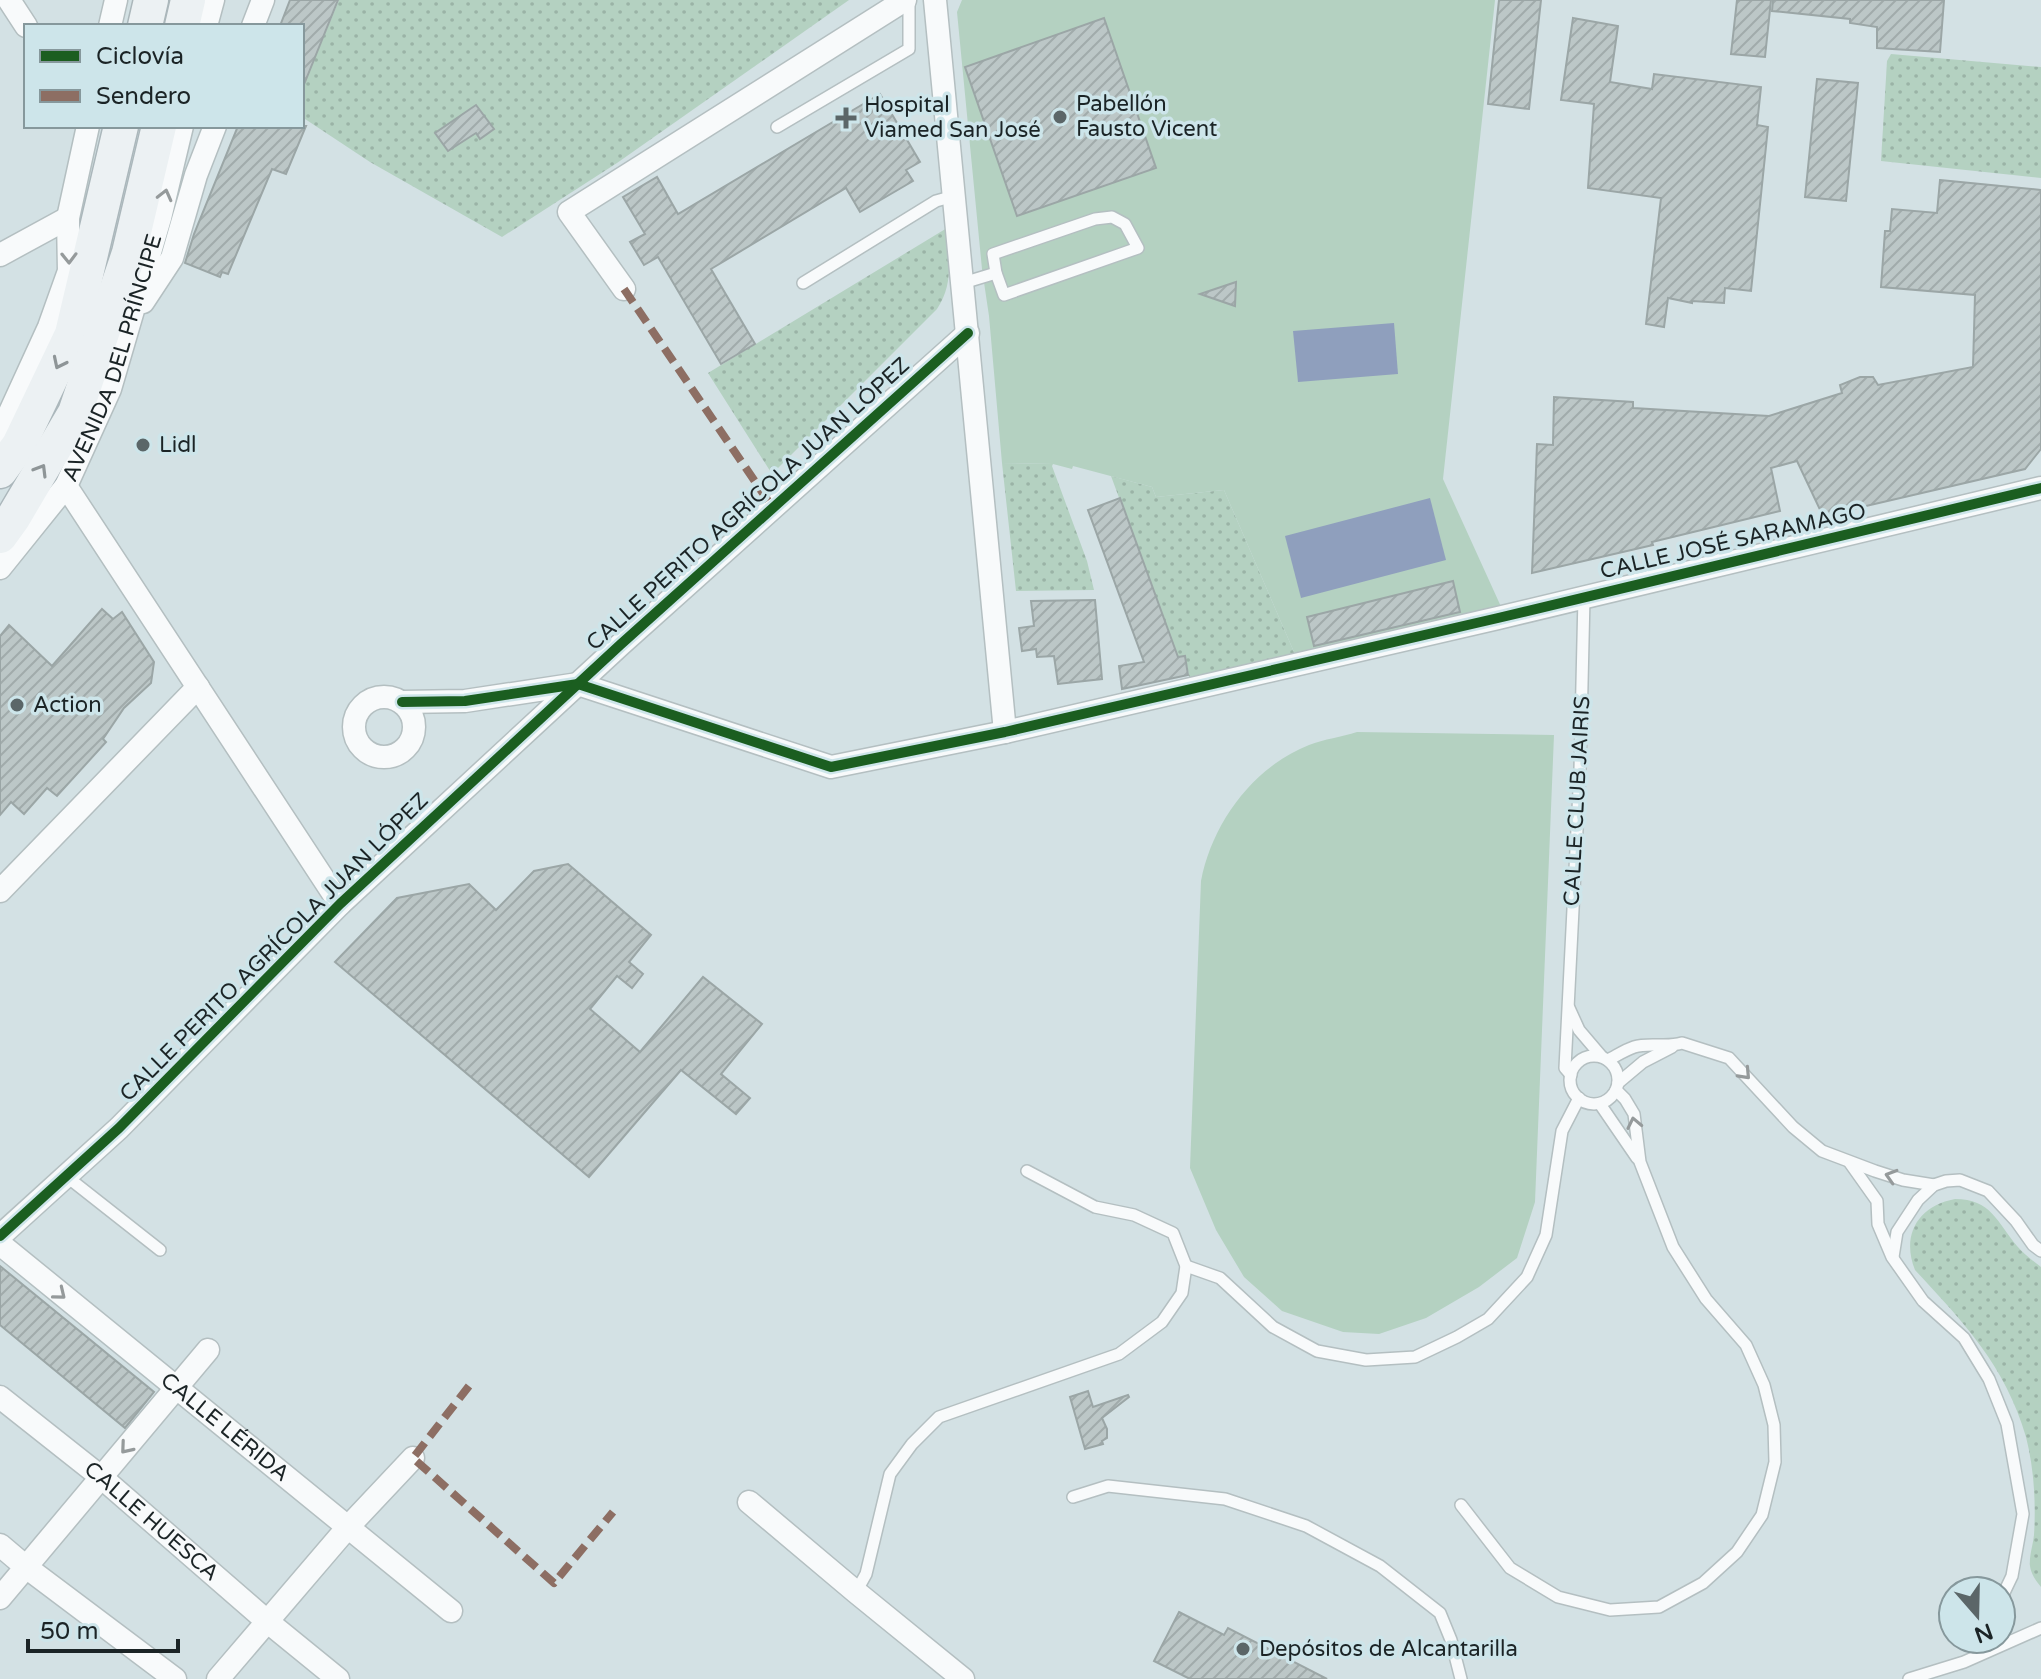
<svg xmlns="http://www.w3.org/2000/svg" width="2041" height="1679" font-family="'Varela Round',sans-serif">
  <style>
    .grass { fill: url(#grass-dots) }
    .pitch { fill: #b4d1c1 }
    .water { fill: #8f9fbd }
    .building { fill: url(#building-hatch); stroke: #9ba6a6; stroke-width: 2 }
    .lines { fill: none; stroke-linecap: round; stroke-linejoin: round }
    .lane-casing { stroke: #b4bfc1; stroke-width: 14 }
    .street-casing { stroke: #b4bfc1; stroke-width: 25 }
    .primary-casing { stroke: #abb7bb; stroke-width: 37 }
    .lane { stroke: #f8fafb; stroke-width: 11 }
    .street { stroke: #f8fafb; stroke-width: 22 }
    .primary { stroke: #ecf1f3; stroke-width: 34 }
    .quiet { stroke: #8d6e63; stroke-width: 8; stroke-dasharray: 16 8; stroke-linecap: butt }
    .cycleway-casing { stroke: #cde5ea; stroke-width: 15 }
    .cycleway { stroke: #1b5e20; stroke-width: 10 }
    .oneway { stroke: #959a9b }
    .oneway2 { stroke: #8e9597 }
    .poi-dot { fill: #5b6668; stroke: #cde5ea; stroke-width: 3 }
    .labels { text-anchor: middle; dominant-baseline: central; stroke-width: 7; stroke-linejoin: round; paint-order: stroke }
    .poi-label { font-size: 22px; fill: #1b2426; stroke: #cde5ea; text-anchor: start }
    .street-label { font-size: 22px; fill: #1b2426; stroke: #cde5ea }
  </style>
  <defs>
    <pattern id="grass-dots" width="8" height="8" patternUnits="userSpaceOnUse" patternTransform="scale(2)"><rect width="8" height="8" fill="#b4d1c1"/><path d="M2 2h.1M6 6h.1" fill="none" stroke="#9ab3a6" stroke-width="1.8" stroke-linecap="round"/></pattern>
    <pattern id="building-hatch" width="6" height="6" patternUnits="userSpaceOnUse" patternTransform="scale(2)"><rect width="6" height="6" fill="#bcc7c7"/><path d="M-1 1l2-2M0 6l6-6M5 7l2-2" fill="none" stroke="#a1abab"/></pattern>
  </defs>
  <rect width="100%" height="100%" fill="#d3e1e4"/>
  <g class="grass">
    <path d="M339 0H849L617 163 502 237 370 162 302 117V89Z"/>
    <path d="M1891 54 2041 67V178L1881 161 1887 61Z"/>
    <path d="M947 228C949 257 954 284 937 309L772 474 708 373Z"/>
    <path d="M1002 463 1053 464 1052 466 1087 561 1094 590 1016 591Z"/>
    <path d="M1111 476 1152 487 1156 497 1224 490 1297 659 1191 685 1185 656 1178 657Z"/>
    <path d="M1955 1199C1991 1199 1997 1222 2017 1246 2024 1254 2033 1261 2041 1267V1587C2036 1581 2031 1574 2030 1566 2029 1556 2033 1545 2034 1535 2036 1503 2034 1468 2026 1437 2005 1365 1964 1323 1915 1270 1901 1235 1918 1206 1955 1199Z"/>
  </g>
  <g class="pitch">
    <path d="M962 0H1495L1443 479 1503 611 1297 659 1224 490 1156 497 1152 487 1073 466 1072 469 1053 464 1002 463 989 316 982 269 957 12Z"/>
    <path d="M1357 732 1554 735 1535 1202 1517 1258 1479 1287 1426 1318 1379 1334 1343 1332 1282 1311 1244 1277 1216 1230 1190 1168 1201 881C1212 823 1253 767 1309 745 1324 739 1342 737 1357 732Z"/>
  </g>
  <g class="water">
    <path d="M1394 323 1398 374 1298 382 1293 331Z"/>
    <path d="M1430 498 1446 560 1301 598 1285 536Z"/>
  </g>
  <g class="building">
    <path d="M290 0H338L303 87 302 26H280Z"/>
    <path d="M1499 0H1541L1529 109 1488 104Z"/>
    <path d="M1737 0H1771L1765 57 1731 54Z"/>
    <path d="M1773 0H1944L1940 52 1877 48V27L1850 23V19L1772 11Z"/>
    <path d="M1104 18 1156 168 1017 216 965 67Z"/>
    <path d="M1573 18 1618 26 1610 82 1652 89 1654 74 1761 87 1757 125 1768 127 1751 291 1725 288 1724 303 1692 301V303L1668 298 1664 327 1646 324 1661 198 1588 188 1594 104 1561 100Z"/>
    <path d="M1817 79 1858 83 1846 201 1805 197Z"/>
    <path d="M880 94 920 162 906 170 913 181 860 212 846 188 711 269 755 344 721 364 658 257 644 265 630 242 645 234 623 197 657 177 678 214Z"/>
    <path d="M476 105 494 129 480 139 476 133 448 151 435 133Z"/>
    <path d="M238 126H306L286 174 272 169 228 274 222 272 220 277 185 263 194 234Z"/>
    <path d="M1940 180 2041 190V449L2025 469 1823 516 1797 461 1771 468 1780 511 1652 542 1653 545 1532 573 1537 444 1553 445 1554 397 1633 402V408L1769 416 1842 393 1840 385 1860 377H1873L1878 385 1973 367 1975 295 1881 287 1885 231H1890L1892 209 1937 213Z"/>
    <path d="M1236 282 1235 306 1200 294Z"/>
    <path d="M1120 498 1178 657 1185 656 1188 675 1122 689 1119 666 1144 662 1088 510Z"/>
    <path d="M1453 581 1460 612 1314 646 1307 617Z"/>
    <path d="M1095 600 1102 679 1058 684 1054 656 1037 657 1036 649 1022 651 1019 628 1034 626 1031 601Z"/>
    <path d="M102 609 113 619 122 612 154 662 151 683 124 708 103 739 106 742 57 796 47 788 24 814 11 802 0 815V636L9 625 52 666Z"/>
    <path d="M568 864 651 935 629 962 643 974 632 988 617 976 590 1009 640 1052 703 977 762 1024 721 1074 750 1098 736 1114 681 1070 589 1177 335 962 397 898 469 884 496 910 534 871Z"/>
    <path d="M0 1266 154 1392 125 1428 0 1325Z"/>
    <path d="M1088 1391 1093 1407 1128 1395 1129 1397 1102 1418 1107 1429V1438L1102 1441 1103 1444 1085 1449 1070 1397Z"/>
    <path d="M1179 1612 1224 1635 1228 1628 1327 1679H1190L1154 1661Z"/>
  </g>
  <g class="lines">
    <g class="lane-casing">
      <g id="lane">
        <path d="M777 127 909 49V0"/>
        <path d="M1112 217 1125 224 1138 248 1004 295 996 273 993 254 1095 219Z"/>
        <path d="M803 283 936 201 954 196"/>
        <path d="M963 283 996 273"/>
        <path d="M1569 1008 1579 1030 1602 1057"/>
        <circle cx="1594" cy="1080" r="24"/>
        <path d="M1608 1060C1616 1056 1625 1050 1634 1047 1649 1042 1667 1048 1682 1043L1729 1058 1793 1127 1822 1151 1875 1171 1903 1180 1934 1185"/>
        <path d="M1571 1075 1565 1068 1580 770 1584 597"/>
        <path d="M1618 1083 1643 1062 1672 1047"/>
        <path d="M1600 1104 1637 1158"/>
        <path d="M1850 1163 1877 1201 1878 1224 1892 1257 1923 1301 1964 1338 1989 1379 2007 1424 2023 1514 2012 1576 2001 1599"/>
        <path d="M66 1176 160 1250"/>
        <path d="M1893 1257 1897 1232 1918 1200 1934 1185 1946 1181 1960 1180 1988 1191 2016 1221 2033 1245 2041 1251"/>
        <path d="M1186 1266 1220 1278 1273 1327 1317 1351 1366 1360 1415 1357 1457 1337 1488 1319 1527 1277 1546 1235 1562 1131 1579 1098"/>
        <path d="M1073 1497 1108 1486 1225 1499 1306 1526 1380 1566 1440 1613 1451 1640 1461 1679"/>
        <path d="M1461 1505 1510 1568 1558 1597 1610 1610 1659 1607 1703 1583 1737 1552 1762 1515 1775 1462 1774 1425 1764 1385 1746 1345 1706 1299 1673 1247 1640 1162 1634 1114 1625 1099 1616 1090"/>
        <path d="M856 1592 866 1574 890 1474 912 1444 939 1417 1119 1354 1162 1322 1182 1293 1186 1266 1173 1233 1134 1215 1095 1207 1027 1171"/>
        <path d="M1909 1679 1964 1662 2041 1628"/>
      </g>
    </g>
    <g class="street-casing">
      <g id="street">
        <path d="M9 0 26 26"/>
        <path d="M935 0 1005 732"/>
        <path d="M110 26 116 0"/>
        <path d="M206 26 213 0"/>
        <path d="M253 26 263 0"/>
        <path d="M0 255 68 218"/>
        <path d="M624 289 569 212 905 0"/>
        <path d="M143 302 172 258 196 175 215 126"/>
        <path d="M0 434 49 327 69 271 68 218 88 126"/>
        <path d="M66 486 340 904"/>
        <path id="s1" d="M0 568 66 486 110 389 160 218 182 126"/>
        <circle cx="384" cy="727" r="30"/>
        <path d="M402 702 465 701 578 684 831 767 1005 732 1498 618 2041 488"/>
        <path d="M0 891 198 687"/>
        <path d="M0 1236 119 1128 340 904 620 645 968 333"/>
        <path id="s2" d="M0 1244 451 1611"/>
        <path id="s3" d="M0 1397 101 1477 268 1622 338 1679"/>
        <path d="M749 1502 856 1592 963 1679"/>
        <path d="M0 1545 26 1567 175 1679"/>
        <path d="M0 1598 208 1350"/>
        <path d="M218 1679 348 1527 413 1458"/>
      </g>
    </g>
    <g class="primary-casing">
      <g id="primary">
        <path d="M145 26 151 0"/>
        <path d="M182 26 188 0"/>
        <path d="M0 471 19 445 72 334 121 126"/>
        <path d="M0 536 13 518 75 413 129 253 159 126"/>
      </g>
    </g>
    <use href="#lane" class="lane"/>
    <use href="#street" class="street"/>
    <use href="#primary" class="primary"/>
    <g class="quiet">
      <path d="M624 289 773 508"/>
      <path d="M469 1386 413 1458 554 1583 613 1512"/>
    </g>
    <g class="cycleway-casing">
      <g id="cycleway">
        <path d="M402 702 465 701 578 684 831 767 1005 732 1498 618 2041 488"/>
        <path d="M0 1236 119 1128 340 904 620 645 968 333"/>
      </g>
    </g>
    <use href="#cycleway" class="cycleway"/>
  </g>
  <defs><path id="oneway-chevron" d="M-2-3.5L2.5 0L-2 3.5" fill="none" stroke-width="1.6" stroke-linecap="round" stroke-linejoin="round" transform="scale(2)"/></defs>
  <g class="oneway">
    <use href="#oneway-chevron" transform="translate(165 195) rotate(-76)"/>
    <use href="#oneway-chevron" transform="translate(69 258) rotate(89)"/>
    <use href="#oneway-chevron" transform="translate(1745 1074) rotate(47)"/>
    <use href="#oneway-chevron" transform="translate(1634 1123) rotate(-102)"/>
    <use href="#oneway-chevron" transform="translate(1891 1176) rotate(-163)"/>
    <use href="#oneway-chevron" transform="translate(60 1294) rotate(39)"/>
    <use href="#oneway-chevron" transform="translate(126 1448) rotate(130)"/>
  </g>
  <g class="oneway2">
    <use href="#oneway-chevron" transform="translate(59 363) rotate(116)"/>
    <use href="#oneway-chevron" transform="translate(41 470) rotate(-59)"/>
  </g>
  <g class="poi-dot">
    <circle cx="1060" cy="117" r="8"/>
    <path d="M842 106h8v8h8v8h-8v8h-8v-8h-8v-8h8z"/>
    <circle cx="143" cy="445" r="8"/>
    <circle cx="17" cy="705" r="8"/>
    <circle cx="1243" cy="1649" r="8"/>
  </g>
  <g class="labels">
    <g class="poi-label">
      <text x="1076" y="104">Pabellón<tspan x="1076" dy="25">Fausto Vicent</tspan></text>
      <text x="864" y="105">Hospital<tspan x="864" dy="25">Viamed San José</tspan></text>
      <text x="159" y="445">Lidl</text>
      <text x="33" y="705">Action</text>
      <text x="1259" y="1649">Depósitos de Alcantarilla</text>
    </g>
    <g class="street-label">
      <text stroke="none"><textPath href="#s1" startOffset="242">AVENIDA DEL PRÍNCIPE</textPath></text>
      <text transform="translate(748 504) rotate(-42)">CALLE PERITO AGRÍCOLA JUAN LÓPEZ</text>
      <text transform="translate(1733 541) rotate(-13)">CALLE JOSÉ SARAMAGO</text>
      <text transform="translate(1577 801) rotate(-87)">CALLE CLUB JAIRIS</text>
      <text transform="translate(274 947) rotate(-45)">CALLE PERITO AGRÍCOLA JUAN LÓPEZ</text>
      <text stroke="none"><textPath href="#s2" startOffset="290">CALLE LÉRIDA</textPath></text>
      <text stroke="none"><textPath href="#s3" startOffset="196">CALLE HUESCA</textPath></text>
    </g>
  </g>
  <rect x="24" y="24" width="280" height="104" fill="#cde5ea" stroke="#86989c" stroke-width="2"/>
  <rect x="40" y="50" width="40" height="12" fill="#1b5e20" stroke="#86989c" stroke-width="2"/>
  <text x="96" y="64" font-size="24" fill="#1b2426">Ciclovía</text>
  <rect x="40" y="90" width="40" height="12" fill="#8d6e63" stroke="#86989c" stroke-width="2"/>
  <text x="96" y="104" font-size="24" fill="#1b2426">Sendero</text>
  <g transform="translate(1977 1615) rotate(160)"><circle r="38" fill="#cde5ea" stroke="#86989c" stroke-width="2"/>
  <path d="M0-6L14 30L0 20L-14 30Z" fill="#5b6668"/>
  <text y="-12" font-size="22" font-weight="bold" text-anchor="middle" fill="#1b2426">N</text>
  </g>
  <path d="M28 1639v12h150v-12" fill="none" stroke="#1b2426" stroke-width="4"/>
  <text x="40" y="1639" font-size="24" fill="#1b2426" stroke="#cde5ea" stroke-width="6" paint-order="stroke">50 m</text>
</svg>
